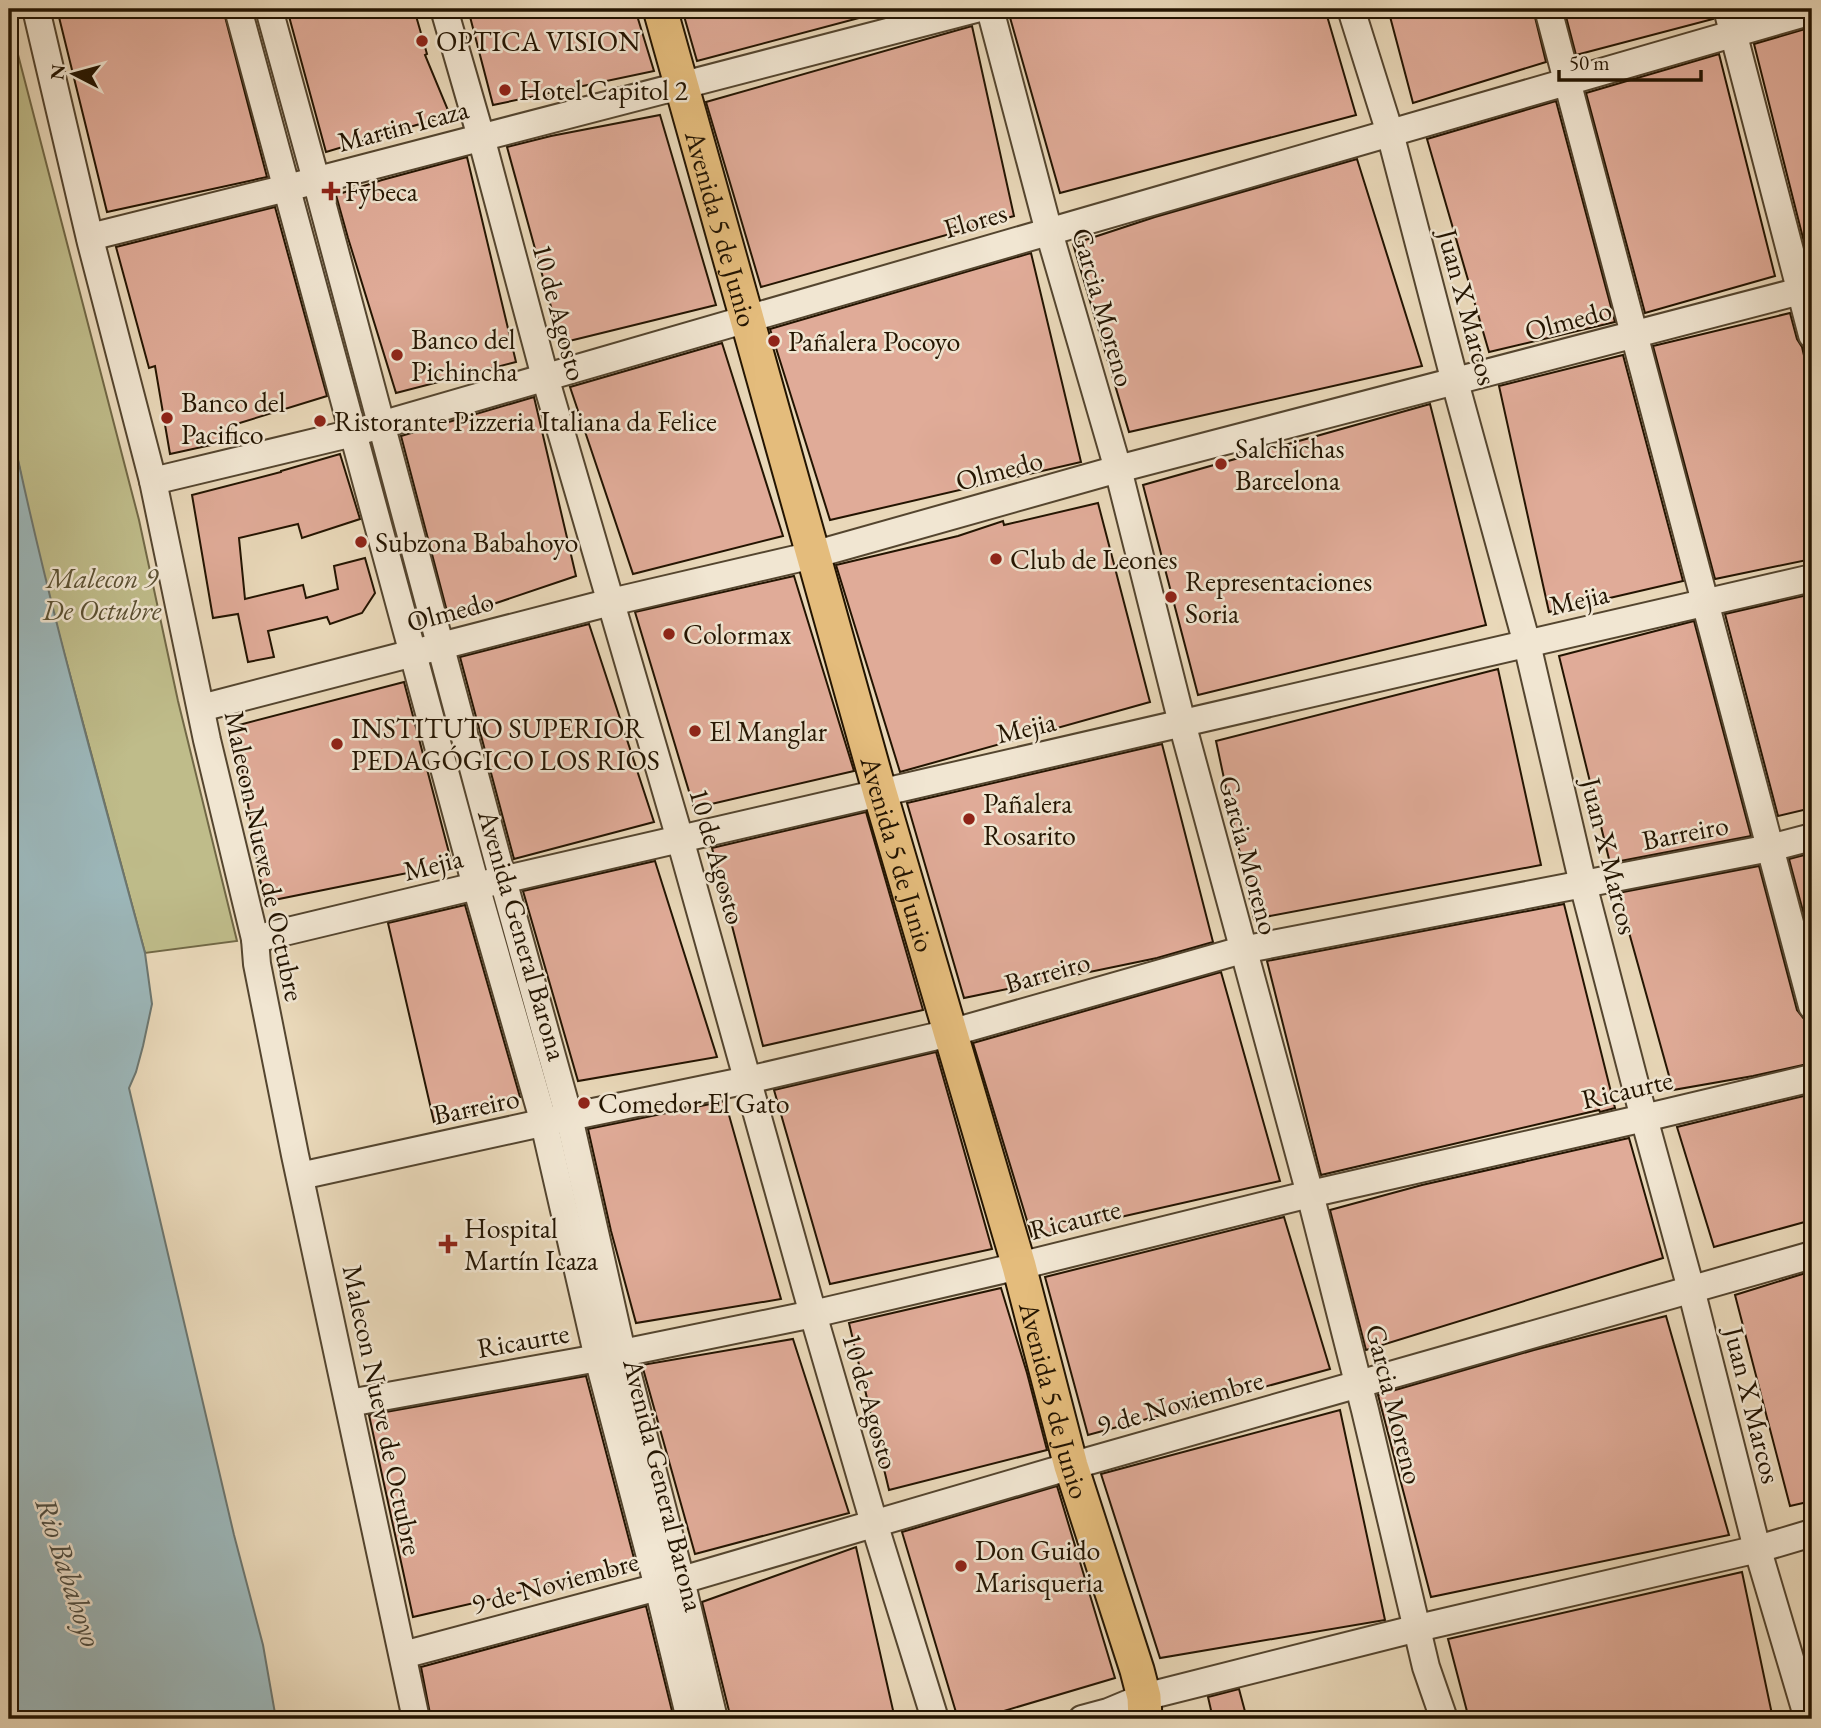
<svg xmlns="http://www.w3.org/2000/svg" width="1821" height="1728" font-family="'EB Garamond',serif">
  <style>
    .green { fill: #bfbc8a; stroke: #716846; stroke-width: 2 }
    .water { fill: #9cb7ba; stroke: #6c7670; stroke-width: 2 }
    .building { fill: #e0ab98; stroke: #231401; stroke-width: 2 }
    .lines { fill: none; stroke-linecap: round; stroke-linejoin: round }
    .minor-casing { stroke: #54452f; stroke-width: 30 }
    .major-casing { stroke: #231401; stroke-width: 37 }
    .minor { stroke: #f1e6d2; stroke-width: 26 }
    .major { stroke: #e4bc7c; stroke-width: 33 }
    .poi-dot { fill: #8f2418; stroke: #f1e6d2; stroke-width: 2.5 }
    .labels { text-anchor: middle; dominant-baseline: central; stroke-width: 5; stroke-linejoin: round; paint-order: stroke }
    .poi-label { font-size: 28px; fill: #231401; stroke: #f1e6d2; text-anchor: start }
    .street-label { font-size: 28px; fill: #231401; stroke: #f1e6d2 }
    .park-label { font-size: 28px; font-style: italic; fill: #5a4f31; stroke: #f1e6d2 }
    .water-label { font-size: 30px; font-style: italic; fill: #4d4d42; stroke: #f1e6d2 }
  </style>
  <rect width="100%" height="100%" fill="#e9d8b9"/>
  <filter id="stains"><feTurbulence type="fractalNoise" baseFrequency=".00286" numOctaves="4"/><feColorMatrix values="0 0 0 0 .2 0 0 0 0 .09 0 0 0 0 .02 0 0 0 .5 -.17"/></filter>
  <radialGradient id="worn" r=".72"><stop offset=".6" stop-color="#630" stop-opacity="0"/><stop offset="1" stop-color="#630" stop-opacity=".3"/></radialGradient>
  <path class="green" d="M9 20 139 520 178 701 237 941 145 953 36 549 9 417Z"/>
  <path class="water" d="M9 417C46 597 97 775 145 953L152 1004 143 1046 136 1072 129 1088 234 1535 263 1645 276 1719H9Z"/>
  <g class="building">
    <path d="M57 9H223L267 177 107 212Z"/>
    <path d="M287 9H414L427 54 425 55 450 115 326 152Z"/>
    <path d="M468 9H635L654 71 493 105Z"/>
    <path d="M682 9H873L874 14 697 61Z"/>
    <path d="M1029 9H1325L1356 115 1060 193 1009 14Z"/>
    <path d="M1388 9H1533L1546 62 1413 103Z"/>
    <path d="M1564 9H1712L1713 19 1576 55Z"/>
    <path d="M972 26 1014 216 761 287 706 102Z"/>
    <path d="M1812 27V254H1807L1754 44Z"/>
    <path d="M1719 54 1775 276 1645 313 1586 93Z"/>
    <path d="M1556 101 1615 322 1489 352 1427 139Z"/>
    <path d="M660 115 716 305 561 343 507 147 551 136Z"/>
    <path d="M467 157 516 362 396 393 348 238 336 195 382 180Z"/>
    <path d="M1357 159 1422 366 1129 432 1073 244 1155 217Z"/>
    <path d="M275 207 327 396 230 426 234 440 170 454 155 366 149 368 116 247Z"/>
    <path d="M1031 253 1081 462 830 520 770 329Z"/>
    <path d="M1790 313 1797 339 1802 347 1812 389V559L1715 579 1653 346Z"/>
    <path d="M722 343 783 536 633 574 570 387Z"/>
    <path d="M1623 355 1683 581 1549 612 1499 386Z"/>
    <path d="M534 397 576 576 449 619 401 436Z"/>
    <path d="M1430 404 1486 625 1198 695 1143 485Z"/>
    <path d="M340 454 360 519 302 538 298 524 239 538 245 599 303 585 306 598 338 589 334 566 365 558 375 593 362 613 330 624 327 617 268 631 274 657 248 662 238 614 213 618 192 495 281 472V471Z"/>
    <path d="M1098 503 1150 702 900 772 836 565 958 536 1003 521 1004 525Z"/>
    <path d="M794 576 854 771 694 808 635 612Z"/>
    <path d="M1812 594V808L1778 816 1725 614Z"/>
    <path d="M1694 621 1751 836 1610 863 1559 656Z"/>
    <path d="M589 624 654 822 514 859 460 657Z"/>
    <path d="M1498 669 1541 865 1254 919 1216 741Z"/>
    <path d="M404 682 452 864 264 902 235 726Z"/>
    <path d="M1162 744 1213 942 1157 958 964 998 907 803Z"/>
    <path d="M866 812 923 1010 763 1046 712 848Z"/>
    <path d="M1812 853V945L1789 859Z"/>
    <path d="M655 861 717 1057 578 1081 523 891Z"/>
    <path d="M1759 866 1797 1010 1804 1019 1812 1053V1063L1753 1076 1673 1090 1618 893Z"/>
    <path d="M1564 904 1615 1108 1600 1112 1599 1110 1321 1175 1267 961Z"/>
    <path d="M465 905 520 1097 434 1122 388 923Z"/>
    <path d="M1221 972 1280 1181 1032 1237 973 1043Z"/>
    <path d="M936 1052 992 1249 830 1284 774 1090Z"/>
    <path d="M1812 1094V1220L1714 1247 1677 1127Z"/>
    <path d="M725 1101 781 1299 636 1323 611 1231 588 1129Z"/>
    <path d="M1629 1138 1663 1258 1366 1350 1330 1210 1422 1185Z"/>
    <path d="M1284 1217 1330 1369 1088 1435 1045 1277Z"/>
    <path d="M1812 1271V1501L1790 1506 1735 1295Z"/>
    <path d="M1001 1288 1027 1373 1047 1450 889 1490 849 1323Z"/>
    <path d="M1666 1316 1729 1535 1431 1597 1378 1395 1534 1350Z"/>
    <path d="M793 1339 849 1513 695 1554 642 1365Z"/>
    <path d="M586 1376 636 1566 413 1617 369 1415Z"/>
    <path d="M1340 1410 1385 1620 1160 1658 1101 1474Z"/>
    <path d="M1057 1486 1115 1678 977 1719H958L902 1532Z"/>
    <path d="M856 1547 895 1719H731L702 1602Z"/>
    <path d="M1742 1572 1773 1719H1469L1448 1639Z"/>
    <path d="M646 1606 674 1719H431L421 1667Z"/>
    <path d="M1239 1689 1247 1719H1213L1208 1697Z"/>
  </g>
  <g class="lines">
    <g class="minor-casing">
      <g id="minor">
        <path d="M36 9 91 243 153 481 207 740 255 939 257 964 295 1155 416 1719"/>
        <path d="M238 9 476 886 544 1123 598 1358 658 1587 690 1719"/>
        <path d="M269 9 316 180 503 880 569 1117 622 1352 681 1580 714 1719"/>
        <path d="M444 9 481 137 545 377 680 839 813 1314 874 1523 935 1719"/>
        <path d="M990 9 1049 232 1118 469 1182 723 1310 1194 1365 1410 1426 1667 1444 1719"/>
        <path d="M1351 9 1390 133 1455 382 1527 644 1583 884 1644 1118 1691 1289 1754 1537 1808 1719"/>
        <path d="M1548 9 1812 1006"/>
        <path d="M1727 9 1812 335"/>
        <path d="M90 237 287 188 976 9"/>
        <path d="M153 481 353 433 1812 11"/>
        <path d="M201 708 611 602 813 555 1118 469 1812 288"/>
        <path d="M255 939 476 886 1812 578"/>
        <path d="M300 1176 569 1117 748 1080 950 1033 1242 950 1770 848 1812 837"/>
        <path d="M349 1403 598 1358 813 1314 1019 1266 1310 1194 1644 1118 1812 1078"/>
        <path d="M403 1655 658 1587 1071 1466 1812 1255"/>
        <path d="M1082 1719 1108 1712 1144 1697 1418 1628 1758 1549 1812 1533"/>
      </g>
    </g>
    <g class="major-casing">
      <g id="major">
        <path id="s1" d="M660 9 880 793 1019 1266 1071 1466 1137 1670 1144 1697 1145 1719"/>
      </g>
    </g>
    <use href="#minor" class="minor"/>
    <use href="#major" class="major"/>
  </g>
  <g class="poi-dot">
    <circle cx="422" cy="41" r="7"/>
    <circle cx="505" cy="90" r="7"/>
    <path d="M327.5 180.5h7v7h7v7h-7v7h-7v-7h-7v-7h7z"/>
    <circle cx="774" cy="341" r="7"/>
    <circle cx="397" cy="355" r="7"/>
    <circle cx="167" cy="418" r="7"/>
    <circle cx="320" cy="421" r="7"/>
    <circle cx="1221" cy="464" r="7"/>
    <circle cx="361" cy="542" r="7"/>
    <circle cx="996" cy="559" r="7"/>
    <circle cx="1171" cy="597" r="7"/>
    <circle cx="669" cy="634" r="7"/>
    <circle cx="695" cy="731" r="7"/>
    <circle cx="337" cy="744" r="7"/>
    <circle cx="969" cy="819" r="7"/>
    <circle cx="584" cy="1103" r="7"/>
    <path d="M444.5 1233.5h7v7h7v7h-7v7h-7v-7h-7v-7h7z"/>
    <circle cx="961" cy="1566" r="7"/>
  </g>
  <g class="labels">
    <g class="poi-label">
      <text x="436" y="41">OPTICA VISION</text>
      <text x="519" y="90">Hotel Capitol 2</text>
      <text x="345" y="191">Fybeca</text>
      <text x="411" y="339">Banco del<tspan x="411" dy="32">Pichincha</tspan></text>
      <text x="788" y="341">Pañalera Pocoyo</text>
      <text x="181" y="402">Banco del<tspan x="181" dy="32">Pacifico</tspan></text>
      <text x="334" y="421">Ristorante Pizzeria Italiana da Felice</text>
      <text x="1235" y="448">Salchichas<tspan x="1235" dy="32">Barcelona</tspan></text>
      <text x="375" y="542">Subzona Babahoyo</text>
      <text x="1010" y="559">Club de Leones</text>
      <text x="1185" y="581">Representaciones<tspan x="1185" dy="32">Soria</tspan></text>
      <text x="683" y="634">Colormax</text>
      <text x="351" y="728">INSTITUTO SUPERIOR<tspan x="351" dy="32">PEDAGÓGICO LOS RIOS</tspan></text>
      <text x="709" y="731">El Manglar</text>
      <text x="983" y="803">Pañalera<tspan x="983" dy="32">Rosarito</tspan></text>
      <text x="598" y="1103">Comedor El Gato</text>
      <text x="464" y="1228">Hospital<tspan x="464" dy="32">Martín Icaza</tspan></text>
      <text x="975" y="1550">Don Guido<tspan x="975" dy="32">Marisqueria</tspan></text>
    </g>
    <g class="street-label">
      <text transform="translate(403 125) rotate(-15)">Martin Icaza</text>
      <text transform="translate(975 220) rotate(-16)">Flores</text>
      <text stroke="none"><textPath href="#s1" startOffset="228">Avenida 5 de Junio</textPath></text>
      <text transform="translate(1104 307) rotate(74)">Garcia Moreno</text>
      <text transform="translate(1468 307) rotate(75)">Juan X Marcos</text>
      <text transform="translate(560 312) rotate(75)">10 de Agosto</text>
      <text transform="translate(1568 320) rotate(-15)">Olmedo</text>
      <text transform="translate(999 470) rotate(-15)">Olmedo</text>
      <text transform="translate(1579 599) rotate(-13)">Mejia</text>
      <text transform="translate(450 611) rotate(-15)">Olmedo</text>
      <text transform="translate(1026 727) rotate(-13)">Mejia</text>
      <text transform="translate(1685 832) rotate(-11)">Barreiro</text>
      <text stroke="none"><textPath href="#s1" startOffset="878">Avenida 5 de Junio</textPath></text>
      <text transform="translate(1249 855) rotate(75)">Garcia Moreno</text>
      <text transform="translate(265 856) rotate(78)">Malecon Nueve de Octubre</text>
      <text transform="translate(718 856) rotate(74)">10 de Agosto</text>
      <text transform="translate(1610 856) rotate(76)">Juan X Marcos</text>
      <text transform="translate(433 864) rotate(-14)">Mejia</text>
      <text transform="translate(523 935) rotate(74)">Avenida General Barona</text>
      <text transform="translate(1047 972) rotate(-16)">Barreiro</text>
      <text transform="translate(1627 1089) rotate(-13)">Ricaurte</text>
      <text transform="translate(476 1106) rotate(-12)">Barreiro</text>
      <text transform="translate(1075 1219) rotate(-14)">Ricaurte</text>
      <text transform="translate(523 1340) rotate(-10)">Ricaurte</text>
      <text stroke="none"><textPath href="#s1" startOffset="1446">Avenida 5 de Junio</textPath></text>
      <text transform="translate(871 1401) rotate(74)">10 de Agosto</text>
      <text transform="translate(1180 1402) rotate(-16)">9 de Noviembre</text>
      <text transform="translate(1395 1404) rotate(76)">Garcia Moreno</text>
      <text transform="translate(1753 1405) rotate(76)">Juan X Marcos</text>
      <text transform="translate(383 1410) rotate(78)">Malecon Nueve de Octubre</text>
      <text transform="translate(664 1485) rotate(76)">Avenida General Barona</text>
      <text transform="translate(555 1582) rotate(-15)">9 de Noviembre</text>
    </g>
    <g class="park-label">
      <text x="102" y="578">Malecon 9<tspan x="102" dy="32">De Octubre</tspan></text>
    </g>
    <g class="water-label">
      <text transform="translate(69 1572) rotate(72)">Rio Babahoyo</text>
    </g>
  </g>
  <rect width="1821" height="1728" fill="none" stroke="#e9d8b9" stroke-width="35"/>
  <rect x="10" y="10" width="1800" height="1707" fill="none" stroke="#231401" stroke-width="3.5"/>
  <rect x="18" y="18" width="1786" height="1693" fill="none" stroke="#231401" stroke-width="2"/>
  <g transform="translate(74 74) rotate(276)" stroke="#f1e6d2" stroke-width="5" paint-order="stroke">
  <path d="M0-5L12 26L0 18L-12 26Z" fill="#231401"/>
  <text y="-10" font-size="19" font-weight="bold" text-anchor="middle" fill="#231401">N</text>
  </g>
  <path d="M1559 70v10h142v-10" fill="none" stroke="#231401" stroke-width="3.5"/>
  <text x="1569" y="70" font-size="21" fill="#231401" stroke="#f1e6d2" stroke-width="5" paint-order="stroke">50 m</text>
  <rect width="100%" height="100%" filter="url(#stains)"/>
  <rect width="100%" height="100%" fill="url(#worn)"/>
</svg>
